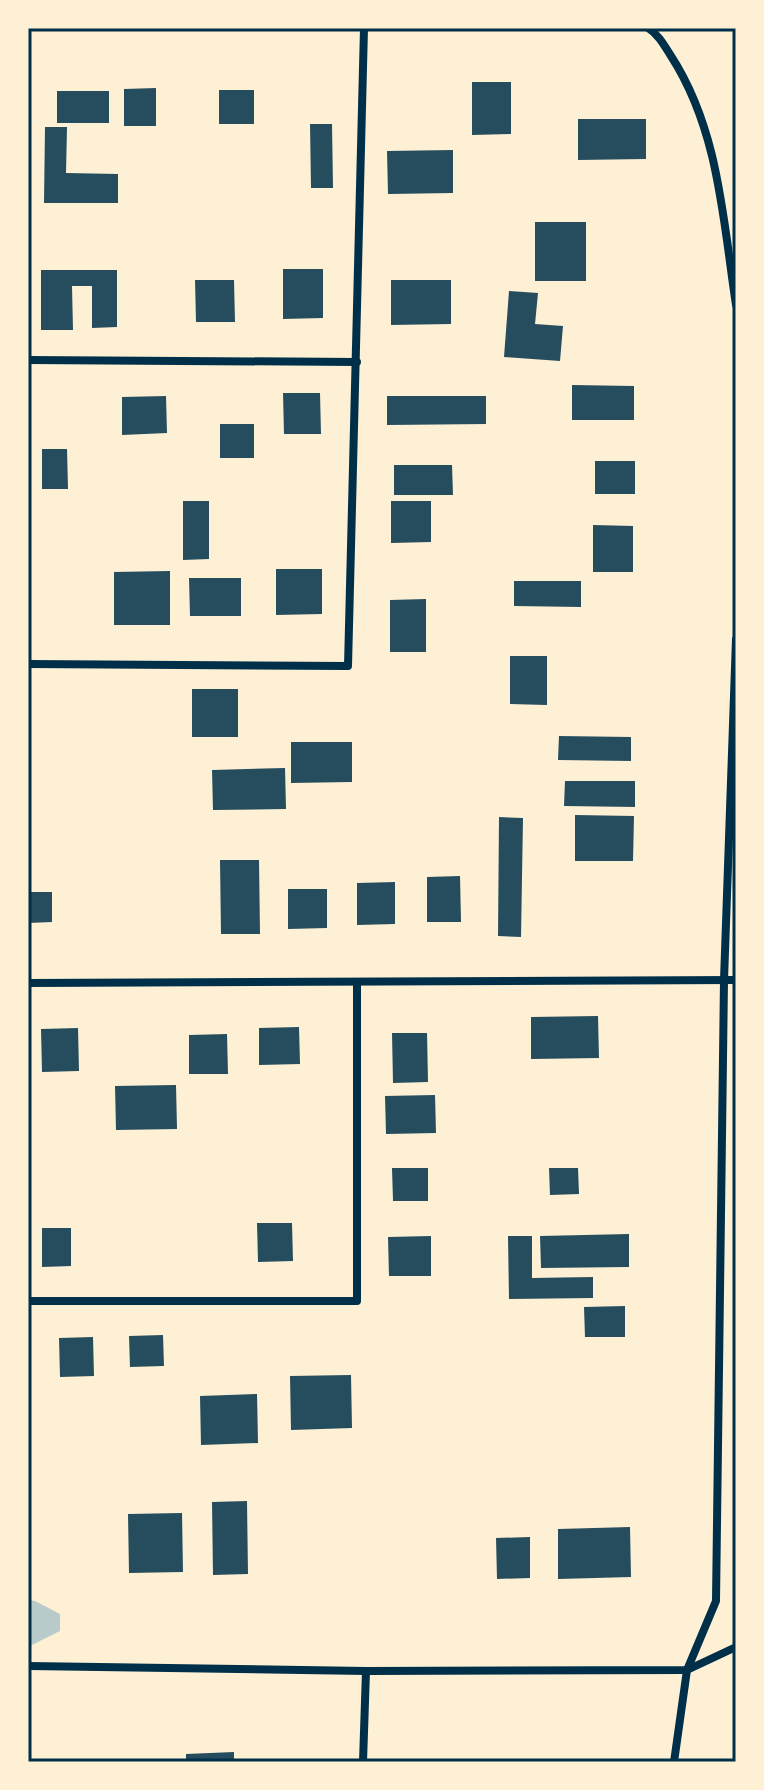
<svg xmlns="http://www.w3.org/2000/svg" width="764" height="1790" font-family="Overpass,sans-serif">
  <style>
    .green { fill: #b9caca }
    .building { fill: #264d5e }
    .lines { fill: none; stroke-linecap: round; stroke-linejoin: round }
    .minor { stroke: #003049; stroke-width: 8 }
    .neatline { fill: none; stroke: #003049; stroke-width: 3 }
  </style>
  <rect width="100%" height="100%" fill="#fdf0d5"/>
  <path class="green" d="M28 1600 35 1601 60 1614V1631L28 1647Z"/>
  <g class="building">
    <path d="M472 82H511V134L472 135Z"/>
    <path d="M156 88V126H124V89Z"/>
    <rect x="219" y="90" width="35" height="34"/>
    <rect x="57" y="91" width="52" height="32"/>
    <path d="M578 119H646V159L578 160Z"/>
    <path d="M310 124H332L333 188H311Z"/>
    <path d="M45 127H67L66 173 118 174V203H44Z"/>
    <path d="M453 150V193L388 194 387 151Z"/>
    <rect x="535" y="222" width="51" height="59"/>
    <path d="M283 269H323V318L283 319Z"/>
    <path d="M41 270H117V327L92 328V286H72L73 330H41Z"/>
    <path d="M195 280H234L235 322H196Z"/>
    <path d="M391 280H451V324L391 325Z"/>
    <path d="M509 291 538 293 535 324 563 326 560 361 504 357Z"/>
    <path d="M572 385 634 386V420H572Z"/>
    <path d="M283 393H320L321 434H284Z"/>
    <path d="M166 396 167 433 122 435V397Z"/>
    <path d="M387 396H486V424L387 425Z"/>
    <rect x="220" y="424" width="34" height="34"/>
    <path d="M42 449H67L68 489H42Z"/>
    <rect x="595" y="461" width="40" height="33"/>
    <path d="M394 465H452L453 495H394Z"/>
    <path d="M183 501H209V559L183 560Z"/>
    <path d="M391 501H431V542L391 543Z"/>
    <path d="M593 525 633 526V572H593Z"/>
    <path d="M276 569H322V614L276 615Z"/>
    <path d="M170 571V625H114V572Z"/>
    <path d="M189 578H241V616H190Z"/>
    <path d="M514 581H581V607L514 606Z"/>
    <path d="M426 599V652H390V600Z"/>
    <path d="M510 656H547V705L510 704Z"/>
    <rect x="192" y="689" width="46" height="48"/>
    <path d="M559 736 631 737V761L558 760Z"/>
    <path d="M291 742H352V782L291 783Z"/>
    <path d="M285 768 286 809 213 810 212 770Z"/>
    <path d="M565 781H635V807L564 806Z"/>
    <path d="M575 815 634 816 633 861H575Z"/>
    <path d="M499 817 523 818 521 937 498 936Z"/>
    <path d="M220 860H259L260 934H221Z"/>
    <path d="M460 876 461 922H427V877Z"/>
    <path d="M395 882V924L357 925V883Z"/>
    <path d="M288 889H327V928L288 929Z"/>
    <path d="M28 892H52V922L28 923Z"/>
    <path d="M598 1016 599 1058 531 1059V1017Z"/>
    <path d="M299 1027 300 1064 259 1065V1028Z"/>
    <path d="M78 1028 79 1071 42 1072 41 1029Z"/>
    <path d="M392 1033H427L428 1082 393 1083Z"/>
    <path d="M227 1034 228 1074H189V1035Z"/>
    <path d="M176 1085 177 1129 116 1130 115 1086Z"/>
    <path d="M435 1095 436 1133 386 1134 385 1096Z"/>
    <path d="M392 1168H428V1201H393Z"/>
    <path d="M549 1168H578L579 1194 550 1195Z"/>
    <path d="M257 1223H292L293 1261 258 1262Z"/>
    <path d="M42 1228H71V1266L42 1267Z"/>
    <path d="M629 1234V1267L541 1268 540 1236Z"/>
    <path d="M431 1236V1276H389L388 1237Z"/>
    <path d="M508 1236H532V1278L593 1277V1298L509 1299Z"/>
    <path d="M625 1306V1337H585L584 1307Z"/>
    <path d="M163 1335 164 1366 130 1367 129 1336Z"/>
    <path d="M93 1337 94 1376 60 1377 59 1338Z"/>
    <path d="M351 1375 352 1428 291 1430 290 1376Z"/>
    <path d="M257 1394 258 1443 201 1445 200 1396Z"/>
    <path d="M247 1501 248 1574 213 1575 212 1502Z"/>
    <path d="M182 1513 183 1572 129 1573 128 1514Z"/>
    <path d="M630 1527 631 1577 558 1579V1529Z"/>
    <path d="M530 1537V1578L497 1579 496 1538Z"/>
    <path d="M234 1752V1762H186V1754Z"/>
  </g>
  <g class="lines">
    <g class="minor">
      <path d="M648 28C659 35 664 45 671 56 719 130 723 220 736 305"/>
      <path d="M28 360 357 362"/>
      <path d="M28 664 348 666 364 28"/>
      <path d="M28 983 736 980"/>
      <path d="M28 1301H357V983"/>
      <path d="M28 1666 366 1671 687 1670 736 1647"/>
      <path d="M363 1762 366 1671"/>
      <path d="M674 1762 687 1670 716 1601 724 980 736 639"/>
    </g>
  </g>
  <rect width="764" height="1790" fill="none" stroke="#fdf0d5" stroke-width="60"/>
  <rect x="30" y="30" width="704" height="1730" class="neatline"/>
</svg>
